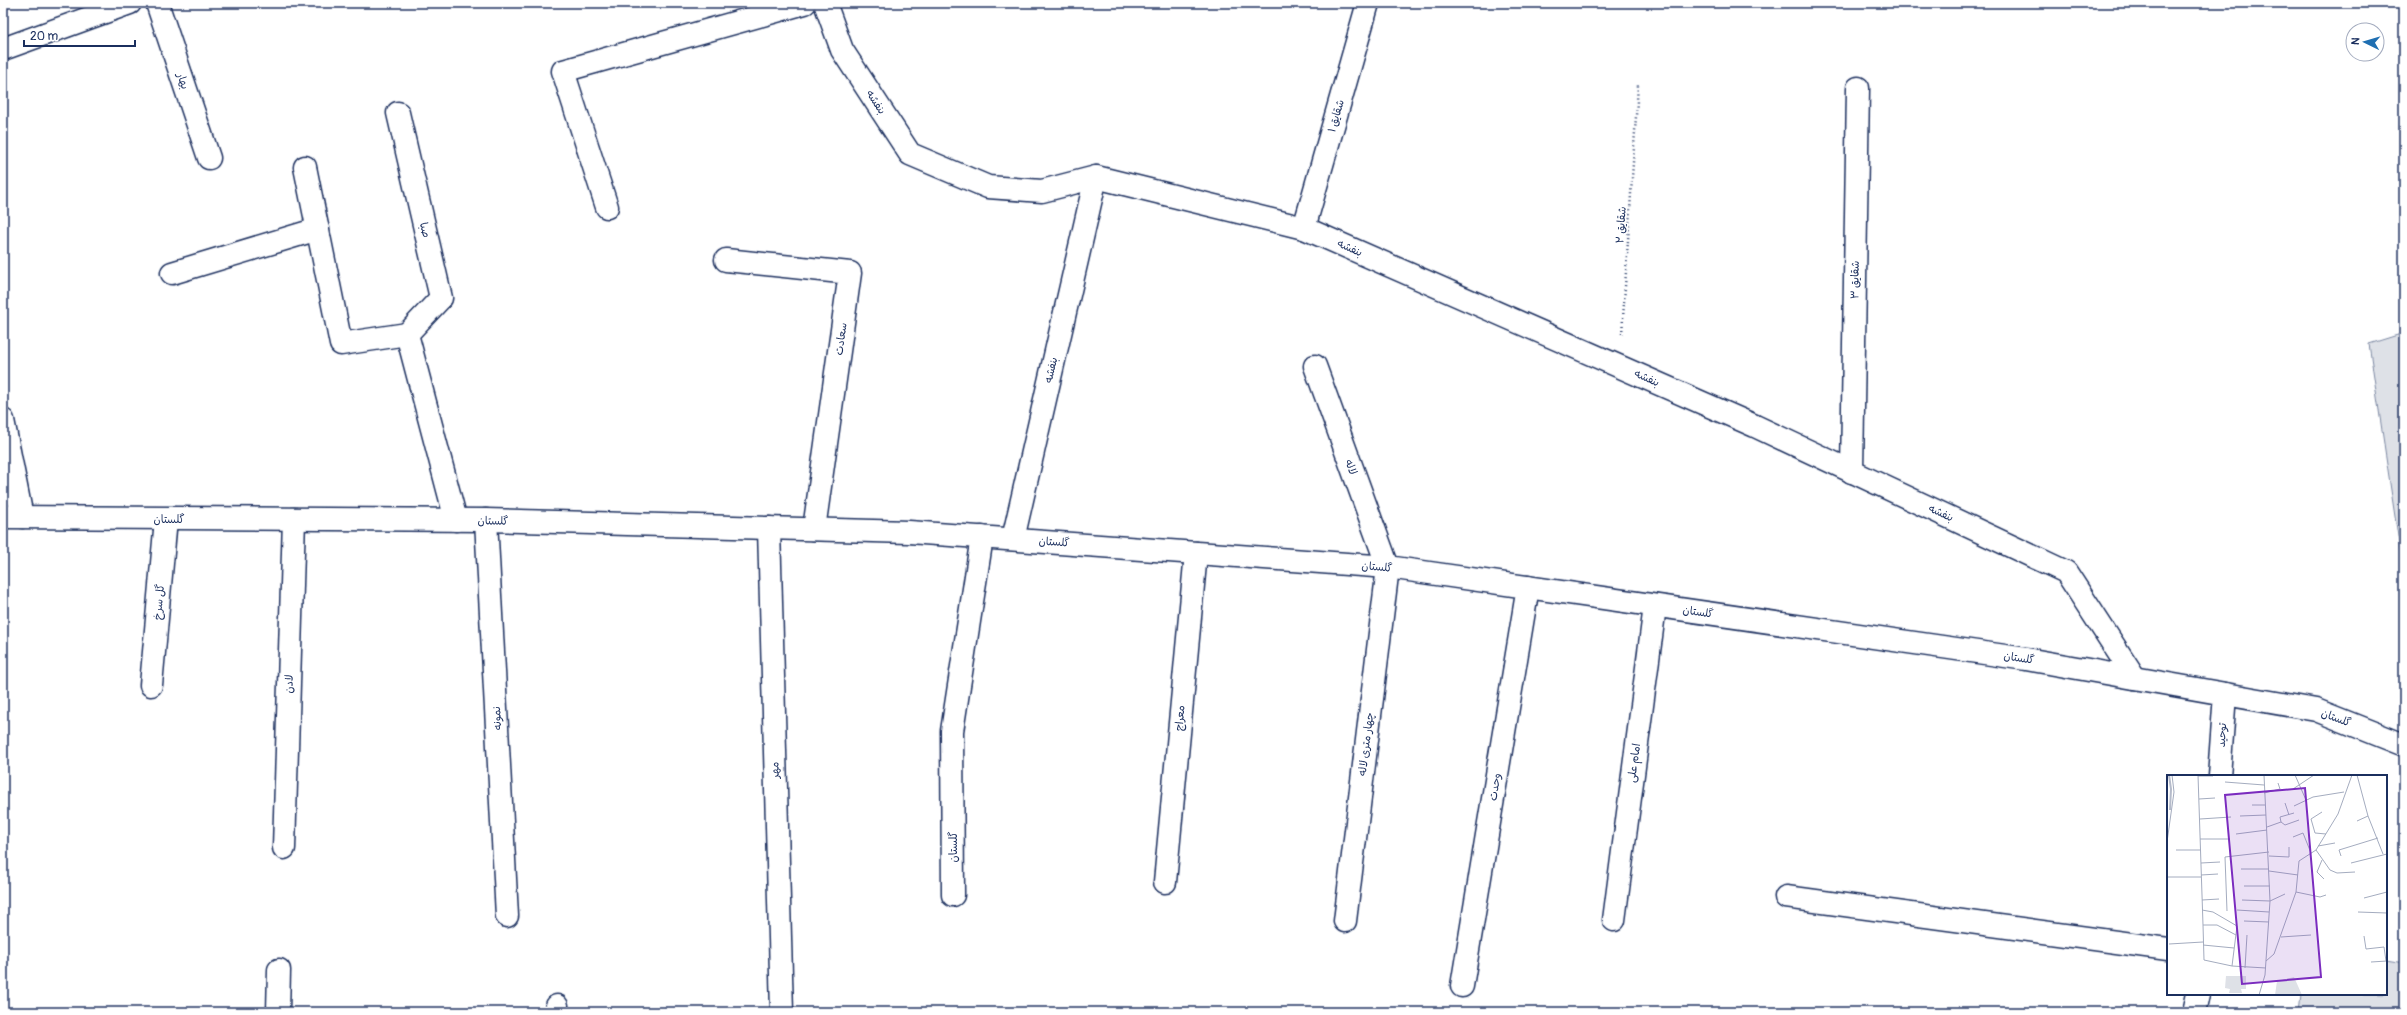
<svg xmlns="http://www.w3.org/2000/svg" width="2407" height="1015" font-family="Pangolin,'Playpen Sans Arabic',sans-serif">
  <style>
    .green { fill: #dee1e7; stroke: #7c88a2 }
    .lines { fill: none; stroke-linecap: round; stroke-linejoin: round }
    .minor-casing { stroke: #1b2f5e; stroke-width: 25 }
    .path { stroke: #1b2f5e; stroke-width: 2.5; stroke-dasharray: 1 3; stroke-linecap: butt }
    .minor { stroke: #fff; stroke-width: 22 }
    .labels { text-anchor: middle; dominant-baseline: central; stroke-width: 3; stroke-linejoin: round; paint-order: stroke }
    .street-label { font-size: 11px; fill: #1b2f5e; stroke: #fff }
    .inset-river { fill: none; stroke: #b5bbca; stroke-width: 2 }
    .inset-road { fill: none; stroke: #a4acbf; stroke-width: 1 }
    .view { fill: #7b2cbf; fill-opacity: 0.15; stroke: #7b2cbf; stroke-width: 2 }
    .inset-edge { fill: none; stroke: #1b2f5e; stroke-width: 2 }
  </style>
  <rect width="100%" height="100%" fill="#fff"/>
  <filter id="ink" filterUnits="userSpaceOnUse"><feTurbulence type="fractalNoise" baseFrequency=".025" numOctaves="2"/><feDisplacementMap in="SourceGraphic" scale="8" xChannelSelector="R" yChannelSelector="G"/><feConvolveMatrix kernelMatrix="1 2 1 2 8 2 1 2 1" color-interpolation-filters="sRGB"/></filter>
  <g filter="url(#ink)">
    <g class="green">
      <path d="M2404 333V564L2402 563 2369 344Z"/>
      <path d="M2386 960 2404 963V1012H2299L2301 994H2386Z"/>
    </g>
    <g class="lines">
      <g class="minor-casing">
        <g id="minor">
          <path d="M157 3 209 158"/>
          <path d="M825 3 842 50 910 154 988 187 1042 191 1096 177 1304 228 1755 426 2066 572 2135 678"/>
          <path d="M3 49 130 3"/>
          <path d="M398 113 441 298 407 334"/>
          <path d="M305 167 341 344 407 334 456 520"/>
          <path d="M607 207 563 71 805 3"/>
          <path d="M1304 228 1368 3"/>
          <path d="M726 260 850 273 814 529"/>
          <path d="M172 273 318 229"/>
          <path d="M1315 366 1388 567 1345 921"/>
          <path d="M3 420 22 517"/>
          <path d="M1852 472 1858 88"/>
          <path d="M3 517 486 520 909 532 1388 567 2026 659 2316 710 2404 745"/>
          <path d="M486 520 507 916"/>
          <path d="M769 528 782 1012"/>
          <path d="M1013 539 1096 177"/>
          <path d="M151 685 166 519"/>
          <path d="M2219 776 2225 694"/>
          <path d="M284 848 294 519"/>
          <path d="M1165 882 1196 553"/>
          <path d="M953 895 952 731 982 537"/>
          <path d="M1786 897 2168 949"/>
          <path d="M1614 920 1655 606"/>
          <path d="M1462 986 1528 587"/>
          <path d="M278 1012 279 970"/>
          <path d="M557 1012V1006"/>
          <path d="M2194 1012 2198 994"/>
        </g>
      </g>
      <path class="path" d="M1622 334 1638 85"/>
      <use href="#minor" class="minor"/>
    </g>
  </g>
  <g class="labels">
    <g class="street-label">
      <text transform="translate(183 81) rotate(71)">بهار</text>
      <text transform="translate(876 102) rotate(57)">بنفشه</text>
      <text transform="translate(1336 116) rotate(-74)">شقایق ۱</text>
      <text transform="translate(1621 225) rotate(-86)">شقایق ۲</text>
      <text transform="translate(425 230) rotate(77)">صبا</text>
      <text transform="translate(1350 248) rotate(24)">بنفشه</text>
      <text transform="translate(1855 280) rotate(-89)">شقایق ۳</text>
      <text transform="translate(841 339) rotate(-82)">سعادت</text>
      <text transform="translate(1051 370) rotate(-77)">بنفشه</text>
      <text transform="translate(1647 378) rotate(24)">بنفشه</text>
      <text transform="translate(1351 467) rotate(70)">لاله</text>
      <text transform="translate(1941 513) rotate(25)">بنفشه</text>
      <text x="169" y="519">گلستان</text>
      <text transform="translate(493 521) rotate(1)">گلستان</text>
      <text transform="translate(1054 542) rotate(4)">گلستان</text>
      <text transform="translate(1377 567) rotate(5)">گلستان</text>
      <text transform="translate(159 602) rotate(-85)">گل سرخ</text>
      <text transform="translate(1698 612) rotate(8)">گلستان</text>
      <text transform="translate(2019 658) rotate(9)">گلستان</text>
      <text transform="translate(289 684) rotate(-88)">لادن</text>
      <text transform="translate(497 718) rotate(-93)">نمونه</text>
      <text transform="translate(1180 718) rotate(-85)">معراج</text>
      <text transform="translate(2336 718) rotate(21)">گلستان</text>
      <text transform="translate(2222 735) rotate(-86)">توحید</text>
      <text transform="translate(1366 744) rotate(-83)">چهار متری لاله</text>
      <text transform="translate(1634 763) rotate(-82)">امام علی</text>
      <text transform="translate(775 770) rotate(-92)">مهر</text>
      <text transform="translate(1495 787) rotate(-81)">وحدت</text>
      <text transform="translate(953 847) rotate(-90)">گلستان</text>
    </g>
  </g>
  <g transform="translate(2167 775)">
    <rect width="220" height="220" fill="#fff"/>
    <path d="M59 201H79V214H74L75 218H62L63 214 58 213ZM127 202 135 220H108L110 206Z" fill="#dee1e7"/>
    <path class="inset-river" d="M2 0 4 14 3 35"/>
    <path class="inset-road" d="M31 0 36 150M128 0 139 25M190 0 201 41 216 79M31 1H46M58 7 97 10M0 11V39M126 14 147 0M97 18 113 14 111 8M32 24 48 23M118 28 122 40M85 30H98M127 31 146 22 177 17M155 37 144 44 148 58 159 59M73 41 99 40M33 44 64 42M190 46 201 41M114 47 118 50 132 45M100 52 114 47 113 42 127 38M69 59 100 55M126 62 136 58 144 78M33 64H63M0 67 7 17 5 0M151 71 168 68M9 75H34M149 75 163 95 170 98 188 97M220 79V102M102 81 122 82V72M174 81 172 75 211 63M155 85 150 97 157 104M34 88 53 87M184 88 220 79M74 94H102M102 96 131 100M34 100 51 99M0 102H34M77 111H103M129 117 153 122 159 120M197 123 220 117M35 125 52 124M75 125 103 126 118 119M35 135 46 137 70 151 65 191 99 193M70 135 102 137M60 136 58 82 102 77M191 137 220 138M77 146 102 147M197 161 199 174 217 172 219 186M114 162 144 160M2 169 36 167M36 170 67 173M99 186 107 179 129 117 132 86 149 75 171 39 185 0M204 187 220 186M65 191 37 185 36 150H50L69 160M78 193 80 160M92 220 98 200 103 126 97 0"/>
    <path class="view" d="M138 13 154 202 75 209 58 20Z"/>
    <rect width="220" height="220" class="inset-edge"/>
  </g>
  <rect width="2407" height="1015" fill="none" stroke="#fff" stroke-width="16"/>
  <rect x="8" y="8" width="2391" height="999" fill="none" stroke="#1b2f5e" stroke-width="1.5" filter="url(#ink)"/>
  <g transform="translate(2365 42) rotate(275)"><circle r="19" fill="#ffffff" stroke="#a4acbf"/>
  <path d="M0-3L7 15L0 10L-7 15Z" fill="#1f6fb2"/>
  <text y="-6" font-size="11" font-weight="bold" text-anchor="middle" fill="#1b2f5e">N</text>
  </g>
  <path d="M24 40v6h111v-6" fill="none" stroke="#1b2f5e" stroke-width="2"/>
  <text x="30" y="40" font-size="12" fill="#1b2f5e" stroke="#ffffff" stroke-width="3" paint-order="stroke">20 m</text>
</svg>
